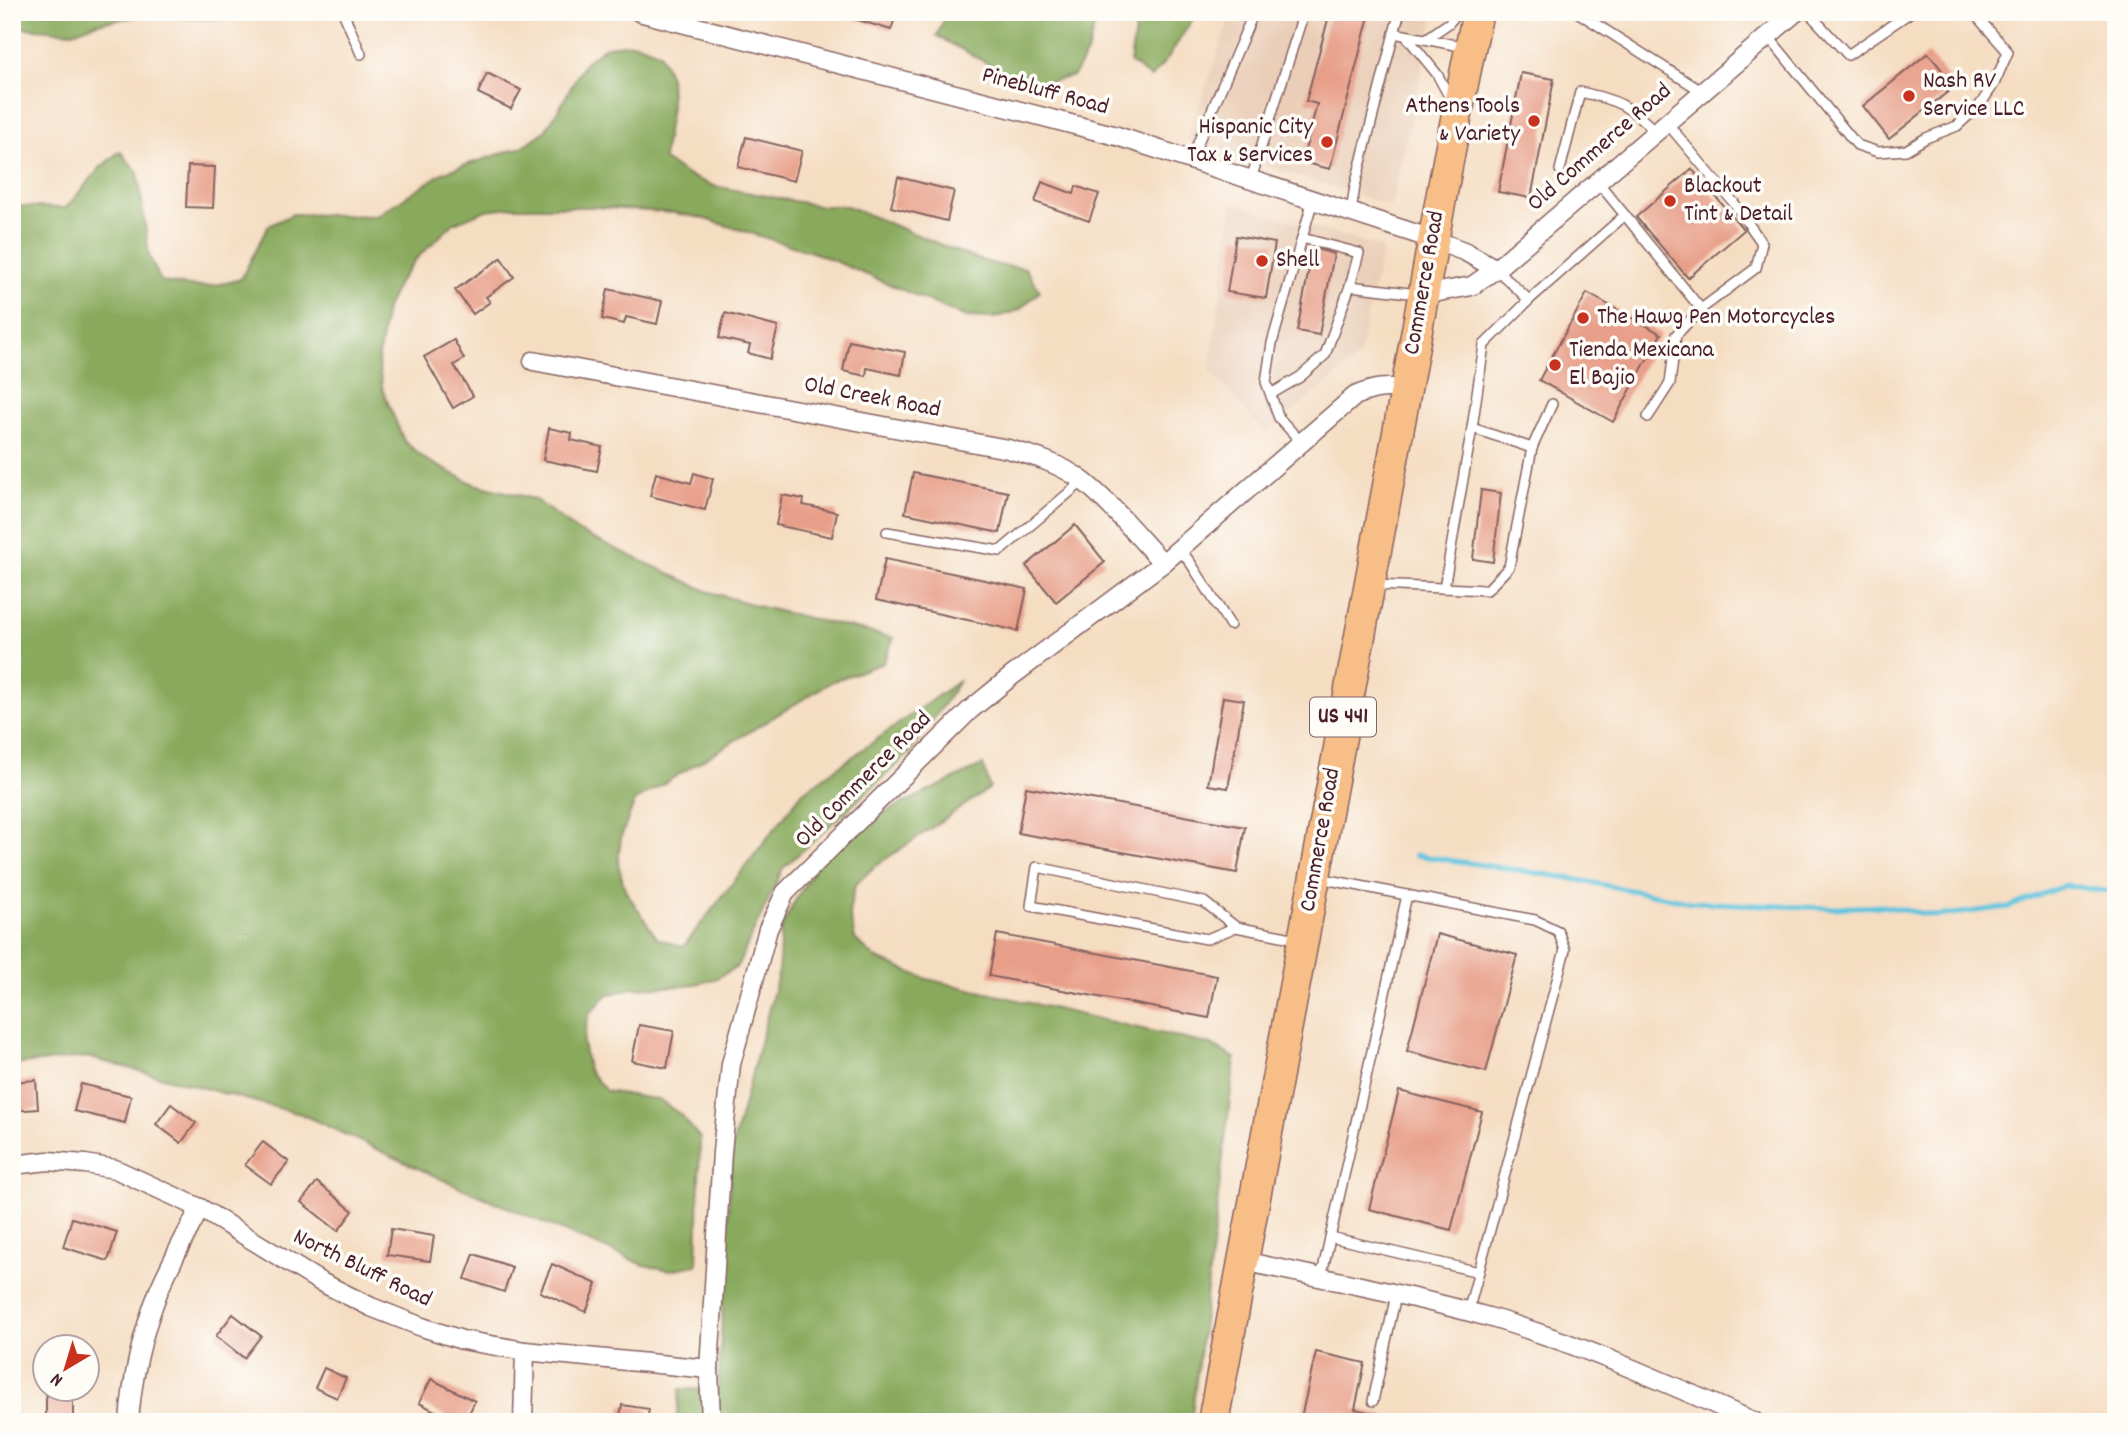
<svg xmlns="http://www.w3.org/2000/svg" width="2128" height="1434" font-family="Dekko,sans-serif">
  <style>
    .built { fill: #eaceb7 }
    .forest { fill: #89aa5d; stroke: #6a6444; stroke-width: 2 }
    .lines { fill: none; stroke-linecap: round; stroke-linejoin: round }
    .stream { stroke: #60c4dd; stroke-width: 5 }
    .building { fill: #e89f89 }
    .service-casing { stroke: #866260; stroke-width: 12 }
    .minor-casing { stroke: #866260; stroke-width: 21 }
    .trunk-casing { stroke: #866260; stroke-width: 33 }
    .service { stroke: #fff; stroke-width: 9 }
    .minor { stroke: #fff; stroke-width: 18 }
    .trunk { stroke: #f7be87; stroke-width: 30 }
    .poi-dot { fill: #c8321e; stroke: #fdfcf7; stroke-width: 2.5 }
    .labels { text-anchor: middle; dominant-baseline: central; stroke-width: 7; stroke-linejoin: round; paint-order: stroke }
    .shield { fill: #fdfcf7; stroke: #806168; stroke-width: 2 }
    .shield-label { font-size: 23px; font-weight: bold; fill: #4a1f2b }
    .poi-label { font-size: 24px; fill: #4a1f2b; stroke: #fdfcf7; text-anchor: start }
    .street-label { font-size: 24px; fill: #4a1f2b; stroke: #fdfcf7 }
  </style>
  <rect width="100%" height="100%" fill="#fdfcf7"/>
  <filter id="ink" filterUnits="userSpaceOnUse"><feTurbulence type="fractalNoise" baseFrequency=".0143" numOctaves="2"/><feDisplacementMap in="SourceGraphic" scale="14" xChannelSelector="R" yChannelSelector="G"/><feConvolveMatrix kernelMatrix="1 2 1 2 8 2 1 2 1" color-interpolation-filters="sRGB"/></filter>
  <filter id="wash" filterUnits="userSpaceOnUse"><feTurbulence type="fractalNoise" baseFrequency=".00686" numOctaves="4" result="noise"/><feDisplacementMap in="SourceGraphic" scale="28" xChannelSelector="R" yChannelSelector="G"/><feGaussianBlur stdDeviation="1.57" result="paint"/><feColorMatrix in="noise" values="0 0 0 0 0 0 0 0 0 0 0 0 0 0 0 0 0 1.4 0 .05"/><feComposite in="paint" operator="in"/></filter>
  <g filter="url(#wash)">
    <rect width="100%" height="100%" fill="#f5ddc2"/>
    <g class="built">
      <path d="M1232 12H1435L1391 206 1187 140Z"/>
      <path d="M1233 203 1382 248 1359 357 1266 434 1210 371Z"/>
    </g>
    <g class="forest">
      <path d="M12 12H247L228 18 201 19 148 15 97 23 73 32 12 27Z"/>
      <path d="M947 12H1098L1087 53 1073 76 1046 83 1020 81 937 36Z"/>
      <path d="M1138 12H1197L1168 58 1151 78 1130 62Z"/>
      <path d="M635 43 659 52 670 77 671 105 663 159 687 175 714 186 820 206H847L971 257 998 265 1025 268 1040 291 1019 310 994 318 966 317 818 254 702 218 675 213 595 207H512L486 210 454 223 415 260 398 283 386 308 378 362 383 391 404 441 426 460 474 484 534 499 579 532 707 591 761 607 894 638 883 663 833 681 635 801 621 837 618 863 625 890 657 938 683 947 803 792 960 680 910 753 783 868 737 967 713 980 686 986 633 988 607 995 589 1014 583 1042 588 1070 606 1091 660 1100 682 1116 700 1138 697 1265 670 1270 644 1265 450 1183 301 1114 87 1057 12 1065V206L66 208 100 168 120 151 138 173 149 256 161 281C192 289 211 288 241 279L268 226 293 214 376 216 444 172 522 147 545 131 559 109 585 62 607 46Z"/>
      <path d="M983 765 990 788 874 867 855 885 849 912 855 939 875 958 927 979 1211 1045 1235 1058 1191 1422H676L680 1389 718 1390 732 1148 778 975 781 930 792 906 819 861 858 825Z"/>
    </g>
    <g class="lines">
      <path class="stream" d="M1415 855 1563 877 1692 902 1830 908 1883 906 1937 916 2009 907 2066 885 2116 893"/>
    </g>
    <g id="blocks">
      <g class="building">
        <path d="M846 12H897L891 30 845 16Z"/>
        <path d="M1330 12H1370L1330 169 1302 162 1317 104 1306 101Z"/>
        <path d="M1928 53 1955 86 1889 139 1863 106Z"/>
        <path d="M487 73 521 90 511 109 478 93Z"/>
        <path d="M1521 73 1554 79 1531 198 1498 192Z"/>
        <path d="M746 137 802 151 794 181 738 167Z"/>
        <path d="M188 166 215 167 213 208 186 207Z"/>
        <path d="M1692 169 1744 230 1688 278 1636 217Z"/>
        <path d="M898 177 954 191 947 221 891 207Z"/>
        <path d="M1042 182 1074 194 1076 186 1099 194 1089 221 1035 202Z"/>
        <path d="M1236 236 1275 243 1266 298 1227 292Z"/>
        <path d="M1313 248 1334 254 1319 335 1297 331Z"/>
        <path d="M501 258 514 277 486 297 490 302 473 314 455 290Z"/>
        <path d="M608 289 662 301 657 324 626 317 624 324 602 319Z"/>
        <path d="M1587 293 1661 334 1613 422 1539 380Z"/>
        <path d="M725 313 778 327 770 359 748 353 750 345 719 338Z"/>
        <path d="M454 340 464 359 454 365 473 396 453 408 424 357Z"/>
        <path d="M849 341 905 352 901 375 867 368 866 376 843 371Z"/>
        <path d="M549 428 572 433 571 440 602 447 597 471 543 460Z"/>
        <path d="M656 473 691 483 694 473 713 479 705 510 650 496Z"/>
        <path d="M913 473 1008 492 1000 533 905 513Z"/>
        <path d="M1481 490 1501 493 1493 562 1473 559Z"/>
        <path d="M782 495 804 499 803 505 837 512 832 537 776 525Z"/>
        <path d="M1075 525 1105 562 1056 602 1026 566Z"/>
        <path d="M885 559 1027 589 1018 631 876 600Z"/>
        <path d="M1223 697 1244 700 1228 788 1208 785Z"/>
        <path d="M1026 787 1245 827 1237 873 1018 833Z"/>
        <path d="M997 934 1217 976 1209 1018 989 976Z"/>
        <path d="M1437 934 1517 955 1486 1072 1407 1051Z"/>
        <path d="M639 1025 674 1031 667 1068 632 1061Z"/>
        <path d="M36 1080 38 1109 12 1111V1082Z"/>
        <path d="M81 1084 131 1096 125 1123 74 1111Z"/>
        <path d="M1399 1091 1482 1112 1451 1230 1369 1209Z"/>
        <path d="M171 1104 196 1123 181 1143 156 1124Z"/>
        <path d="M263 1142 289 1162 271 1184 245 1165Z"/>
        <path d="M317 1182 353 1211 338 1231 301 1202Z"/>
        <path d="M72 1218 117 1232 108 1261 63 1247Z"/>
        <path d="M391 1229 434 1236 430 1261 387 1255Z"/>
        <path d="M474 1254 512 1267 504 1292 465 1279Z"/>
        <path d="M552 1264 597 1284 586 1312 540 1292Z"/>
        <path d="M233 1314 261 1336 244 1358 216 1336Z"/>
        <path d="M1316 1352 1365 1363 1355 1409 1386 1416V1422H1300Z"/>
        <path d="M324 1368 346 1378 337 1398 315 1388Z"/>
        <path d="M431 1379 475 1401 465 1422H457L419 1403Z"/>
        <rect x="46" y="1395" width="27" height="27"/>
        <path d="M622 1405 649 1409 647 1422H619Z"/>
      </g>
    </g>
  </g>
  <g filter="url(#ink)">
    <use href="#blocks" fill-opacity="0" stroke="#866260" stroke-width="2"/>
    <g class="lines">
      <g class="service-casing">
        <g id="service">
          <path d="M343 12 361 54"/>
          <path d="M1400 12 1394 33 1465 47"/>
          <path d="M1577 12 1703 92"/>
          <path d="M1808 12 1848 55 1911 12"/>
          <path d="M1406 36 1437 74 1451 100"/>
          <path d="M1768 36 1857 145 1878 152 1906 150 1926 138 1957 126 1980 105 1994 84 2008 52 1973 12"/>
          <path d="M1426 39 1449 23 1458 12"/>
          <path d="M1191 159 1254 12"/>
          <path d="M1560 170 1580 92C1617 100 1629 105 1656 132"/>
          <path d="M1251 179 1304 12"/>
          <path d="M1598 182 1701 309"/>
          <path d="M1351 212 1355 186 1394 33"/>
          <path d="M1496 269 1529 300 1625 215"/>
          <path d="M1350 286 1418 294"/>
          <path d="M1529 300 1484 345 1472 428 1532 448 1552 404"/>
          <path d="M1271 394 1300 377 1325 355 1350 286 1359 253 1302 238"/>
          <path d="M1648 417 1670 383 1676 335 1701 309 1756 268 1762 243 1734 203 1667 123"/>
          <path d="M1302 443 1279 418 1266 382 1272 343 1313 200"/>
          <path d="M887 532 1000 551 1083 481"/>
          <path d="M1179 549 1190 562 1230 625"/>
          <path d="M1375 585 1487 590 1509 567 1532 448"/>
          <path d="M1444 588 1472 428"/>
          <path d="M1319 878 1535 920 1558 931 1565 950 1468 1312"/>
          <path d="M1236 927 1204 902 1037 867 1031 906 1207 939 1236 927 1297 939"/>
          <path d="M1330 1237 1479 1272"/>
          <path d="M1321 1278 1407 895"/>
          <path d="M1373 1401 1396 1295"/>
        </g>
      </g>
      <g class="minor-casing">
        <g id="minor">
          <path d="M639 12 1117 136 1432 239 1466 252 1496 269"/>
          <path d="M1422 295 1472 286 1496 269 1796 12"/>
          <path d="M533 361 1008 449C1034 456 1061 464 1083 481 1109 501 1139 538 1163 563"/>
          <path d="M12 1165 48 1161 85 1164 115 1169 200 1208 319 1281 371 1307 422 1327 462 1340 525 1351 709 1369"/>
          <path d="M1243 1261C1326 1279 1411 1295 1492 1318 1583 1345 1669 1384 1755 1422"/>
          <path d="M129 1422C132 1378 143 1331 159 1290 171 1262 186 1235 200 1208"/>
          <path d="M523 1422 525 1351"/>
          <path d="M711 1422 709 1369 722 1152 731 1064 768 929 785 893 970 710 1013 675 1163 563 1355 396C1374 388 1386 386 1406 390"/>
        </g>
      </g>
      <g class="trunk-casing">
        <path id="trunk" d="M1213 1422C1277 1079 1341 737 1405 395 1429 267 1450 139 1478 12"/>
      </g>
      <use href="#service" class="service"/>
      <use href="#minor" class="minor"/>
      <use href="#trunk" class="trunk"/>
    </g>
  </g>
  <g class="poi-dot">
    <circle cx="1909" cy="96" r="7"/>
    <circle cx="1534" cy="121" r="7"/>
    <circle cx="1327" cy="142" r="7"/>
    <circle cx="1670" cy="201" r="7"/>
    <circle cx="1262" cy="261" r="7"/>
    <circle cx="1583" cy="318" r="7"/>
    <circle cx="1555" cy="365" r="7"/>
  </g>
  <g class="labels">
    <rect class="shield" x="1310" y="697.5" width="66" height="39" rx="5"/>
    <g class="shield-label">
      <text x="1343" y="717">US 441</text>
    </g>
    <g class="poi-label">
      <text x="1923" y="82">Nash RV<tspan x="1923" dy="28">Service LLC</tspan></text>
      <text x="1520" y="107" text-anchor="end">Athens Tools<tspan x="1520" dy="28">&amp; Variety</tspan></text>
      <text x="1313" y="128" text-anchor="end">Hispanic City<tspan x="1313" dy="28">Tax &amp; Services</tspan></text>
      <text x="1684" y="187">Blackout<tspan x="1684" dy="28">Tint &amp; Detail</tspan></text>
      <text x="1276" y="261">Shell</text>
      <text x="1597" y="318">The Hawg Pen Motorcycles</text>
      <text x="1569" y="351">Tienda Mexicana<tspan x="1569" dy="28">El Bajio</tspan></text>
    </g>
    <g class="street-label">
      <text transform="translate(1045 92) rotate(15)">Pinebluff Road</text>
      <text transform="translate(1600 148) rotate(-41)">Old Commerce Road</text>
      <text transform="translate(1425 283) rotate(-80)">Commerce Road</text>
      <text transform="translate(872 398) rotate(11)">Old Creek Road</text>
      <text transform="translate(864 780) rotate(-45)">Old Commerce Road</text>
      <text transform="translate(1321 840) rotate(-80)">Commerce Road</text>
      <text transform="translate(362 1269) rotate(26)">North Bluff Road</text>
    </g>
  </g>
  <rect width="2128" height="1434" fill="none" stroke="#fdfcf7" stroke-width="42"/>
  <g transform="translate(66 1368) rotate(218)"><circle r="33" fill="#fdfcf7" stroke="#b5a4a5" stroke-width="2"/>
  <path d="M0-5L12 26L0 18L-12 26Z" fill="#c8321e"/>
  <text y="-10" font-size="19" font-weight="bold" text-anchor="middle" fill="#4a1f2b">N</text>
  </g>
</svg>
